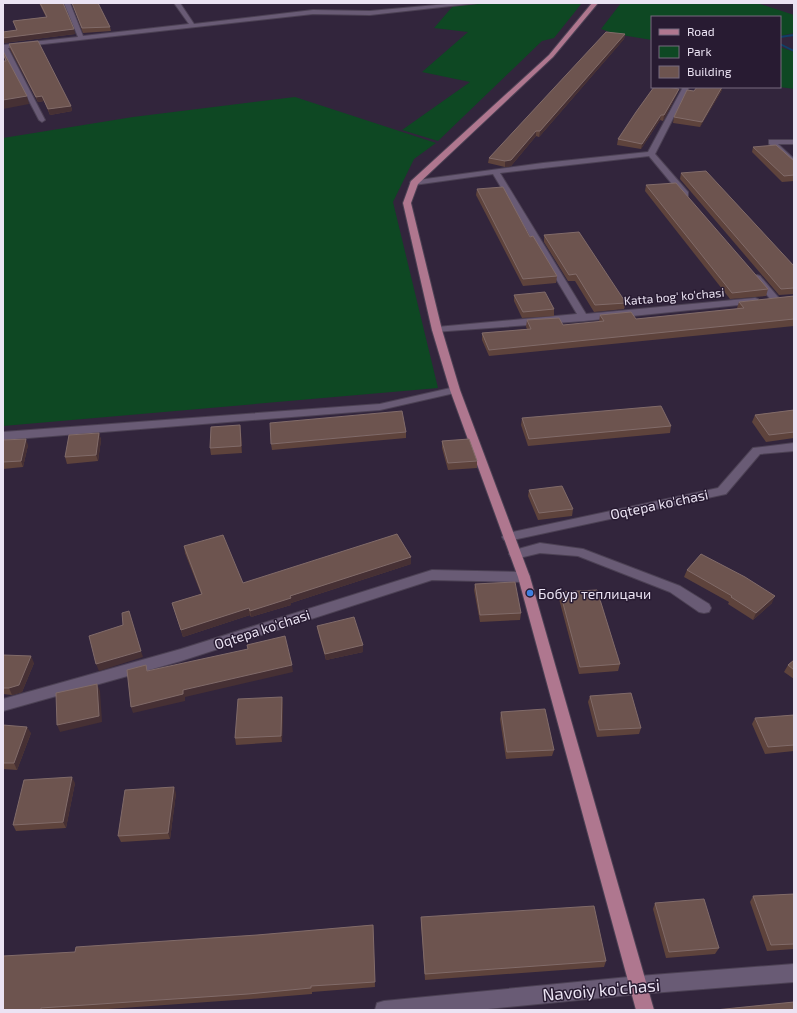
<svg xmlns="http://www.w3.org/2000/svg" width="797" height="1013" font-family="'Exo 2',sans-serif">
  <style>
    .green { fill: #0e4823 }
    .lines { fill: none; stroke-linecap: round; stroke-linejoin: round }
    .stream { fill: #0f4068; fill-rule: evenodd }
    .minor-casing { stroke: #4c4154; stroke-width: 2 }
    .major-casing { stroke: #4c4154; stroke-width: 2 }
    .minor { fill: #695b75; fill-rule: evenodd }
    .major { fill: #af778f; fill-rule: evenodd }
    .wall { fill: #5e433c }
    .shaded-wall { fill: #463034 }
    .building { fill: #6d544f; stroke: #816b69 }
    .shop-dot { fill: #3f7fe0; stroke: #281b32; stroke-width: 1.5 }
    .labels { text-anchor: middle; dominant-baseline: central; stroke-width: 3; stroke-linejoin: round; paint-order: stroke }
    .far-street-label { font-size: 12px; fill: #ebe3f3; stroke: #281b32 }
    .street-label { font-size: 14px; fill: #ebe3f3; stroke: #281b32 }
    .poi-label { font-size: 14px; fill: #ebe3f3; stroke: #281b32; text-anchor: start }
    .near-street-label { font-size: 17px; fill: #ebe3f3; stroke: #281b32 }
  </style>
  <rect width="100%" height="100%" fill="#32253c"/>
  <g class="green">
    <path d="M490 3H582L554 38 542 41 438 141 402 130 470 82 422 72 468 32 434 28 453 6Z"/>
    <path d="M621 3H757L794 15V33L780 36V17H652V40L615 34 601 29Z"/>
    <path d="M780 47 794 52V89L780 87Z"/>
    <path d="M295 97 436 143 414 159 393 202 438 388 3 426V138L133 117Z"/>
  </g>
  <g class="lines">
    <g class="stream">
      <path d="M794 34V36L780 38V36Z"/>
      <path d="M780 43 794 50V52L780 45Z"/>
    </g>
    <g class="minor-casing">
      <g id="minor">
        <path d="M64 3H70L83 36 189 24 174 3H180L194 24 313 10 370 11 458 3H478L370 15 313 14 8 48 45 120 42 122 39 120 3 51V45L78 37Z"/>
        <path d="M683 87H689L655 154 688 192V196H682L649 156 500 173 586 314 755 298 758 299V303L584 321 434 332 432 330 437 327 577 314 493 174 414 185 410 183 411 181 543 163 648 152Z"/>
        <path d="M769 140H794V144H778L794 159V165L769 144Z"/>
        <path d="M757 275 760 276 778 297V301H772L754 280V276Z"/>
        <path d="M455 387 460 390 459 392 380 410 3 440V432L380 404Z"/>
        <path d="M794 443V451L760 454 726 494 508 541 504 540 502 537 504 534 508 533 718 488 753 448Z"/>
        <path d="M540 543 583 549 680 586 709 604 711 608 709 612 704 613 699 612 670 592 578 556 540 553 515 559 511 557 509 554 511 551Z"/>
        <path d="M432 570 524 572 529 574 530 577 529 580 524 582 432 580 181 661 3 711V699L181 649Z"/>
        <path d="M794 964V982L639 994 478 1010H375L377 1003 384 1001 639 976Z"/>
      </g>
    </g>
    <g class="major-casing">
      <path id="major" d="M592 3H598L553 57 418 184 411 203 442 330 460 390 530 577 654 1010H636L518 577 450 390 432 330 403 203 411 181 549 55Z"/>
    </g>
    <use href="#minor" class="minor"/>
    <use href="#major" class="major"/>
  </g>
  <g class="wall">
    <path d="M39 3H63L75 34 3 43V32L16 30 13 21 46 17Z"/>
    <path d="M72 3H98L110 27 111 31 83 33Z"/>
    <path d="M625 34 624 39 539 137 536 136 511 166 505 167 488 163 489 158Z"/>
    <path d="M9 44 71 106 72 111 50 115 44 101 38 102 10 49Z"/>
    <path d="M697 87H722V90L700 127 673 123 674 117 694 91Z"/>
    <path d="M679 89 677 94 663 121 660 120 641 149 617 145 618 139Z"/>
    <path d="M753 147 794 161V181L782 182 752 152Z"/>
    <path d="M681 173 794 266V294L779 295 680 179Z"/>
    <path d="M646 185 768 289 766 296 730 299 645 191Z"/>
    <path d="M477 189 557 276 556 283 523 286 476 195Z"/>
    <path d="M544 235 626 303 624 309 594 312 575 281H568L544 242Z"/>
    <path d="M514 295 554 309V316L522 318 514 301Z"/>
    <path d="M794 296V326L489 356 482 340V333L527 329 526 327 527 320 563 325 599 322 600 315 636 319 738 309 737 308 739 302Z"/>
    <path d="M794 410V438L766 442 752 422 755 415Z"/>
    <path d="M522 418 671 426 670 433 528 446 521 425Z"/>
    <path d="M241 432 242 453 211 455 210 448Z"/>
    <path d="M406 432V438L272 450 271 444Z"/>
    <path d="M99 433 101 440 98 461 67 464 65 457Z"/>
    <path d="M3 440 28 445 23 467 3 469Z"/>
    <path d="M442 441 477 461V468L448 470 442 448Z"/>
    <path d="M529 490 573 509 572 516 538 520 528 496Z"/>
    <path d="M184 546 243 583 411 564 291 603V605L251 617 250 615 183 637 172 603 201 594 185 553Z"/>
    <path d="M687 570 772 603 753 620 728 604 729 602 684 577Z"/>
    <path d="M475 584 521 613 520 620 480 622 474 590Z"/>
    <path d="M560 592 620 664 618 671 579 674 559 599Z"/>
    <path d="M317 626 363 645V652L326 660 318 632Z"/>
    <path d="M3 655 34 663 22 692 12 695 3 694Z"/>
    <path d="M794 660V679L784 672 788 665Z"/>
    <path d="M590 696 641 728 639 734 597 737 588 702Z"/>
    <path d="M283 703 282 742 236 745 235 738Z"/>
    <path d="M501 712 554 750 552 756 506 759 500 719Z"/>
    <path d="M794 715V751L765 754 752 724 755 718Z"/>
    <path d="M3 725 31 733 17 770 3 769Z"/>
    <path d="M75 783 66 828 16 831 13 825Z"/>
    <path d="M176 793 170 839 121 842 118 836Z"/>
    <path d="M794 894V949L767 951 750 902 753 896Z"/>
    <path d="M655 903 719 948 715 954 666 958 653 909Z"/>
    <path d="M421 917 606 961 604 967 425 980 421 923Z"/>
    <path d="M373 925 375 987 312 992V994L250 999 94 1010H3L75 952Z"/>
  </g>
  <g class="shaded-wall">
    <path d="M74 29 75 34 3 43V38Z"/>
    <path d="M625 34 624 39 539 137 540 131Z"/>
    <path d="M722 87V90L700 127 702 122Z"/>
    <path d="M679 89 677 94 663 121 664 115Z"/>
    <path d="M27 96 29 104 3 109V100Z"/>
    <path d="M42 96 44 101 38 102 36 97Z"/>
    <path d="M71 106 72 111 50 115 48 109Z"/>
    <path d="M661 115 660 120 641 149 642 144Z"/>
    <path d="M536 131V136L511 166 505 167V161Z"/>
    <path d="M240 425 241 432 242 453 241 446Z"/>
    <path d="M99 433 101 440 98 461 96 455Z"/>
    <path d="M26 439 28 445 23 467 21 461Z"/>
    <path d="M411 557V564L291 603V605L251 617 250 611 290 596Z"/>
    <path d="M775 596 772 603 753 620 756 613Z"/>
    <path d="M249 608 250 615 183 637 181 630Z"/>
    <path d="M363 645V652L326 660 325 654Z"/>
    <path d="M141 651 143 657 99 671 96 664Z"/>
    <path d="M31 656 34 663 22 692 12 695 9 688Z"/>
    <path d="M292 665 293 672 185 697V701L133 713 131 707 183 690Z"/>
    <path d="M97 684 100 691 102 722 60 732 57 725Z"/>
    <path d="M282 697 283 703 282 742 281 736Z"/>
    <path d="M27 727 31 733 17 770 14 763Z"/>
    <path d="M72 777 75 783 66 828 63 822Z"/>
    <path d="M174 787 176 793 170 839 168 833Z"/>
  </g>
  <g class="building">
    <path d="M40 3H63L74 29 3 38V32L17 30 13 21 47 17Z"/>
    <path d="M72 3H98L110 27 82 28Z"/>
    <path d="M606 32 625 34 540 131H536L511 160 505 161 489 158Z"/>
    <path d="M38 41 71 106 48 109 42 96 36 97 9 44Z"/>
    <path d="M3 51 27 96 3 100V61H6L3 53Z"/>
    <path d="M654 87H667L679 89 664 115H661L642 144 618 139 636 112Z"/>
    <path d="M697 87H722L702 122 674 117 687 90 694 91Z"/>
    <path d="M776 145 794 161V175L784 176 753 147Z"/>
    <path d="M706 171 794 266V288L781 289 681 173Z"/>
    <path d="M676 183 768 289 732 293 646 185Z"/>
    <path d="M503 187 530 237 533 236 557 276 523 279 477 189Z"/>
    <path d="M579 232 626 303 595 305 576 274 569 275 544 235Z"/>
    <path d="M545 292 554 309 523 312 514 295Z"/>
    <path d="M794 296V319L489 350 482 333 531 329 527 320 559 318 563 325 604 321 600 315 631 312 636 319 744 308 739 302Z"/>
    <path d="M661 406 671 426 529 439 522 418Z"/>
    <path d="M794 410V432L769 435 755 415Z"/>
    <path d="M402 411 406 432 271 444 270 423Z"/>
    <path d="M240 425 241 446 210 448 211 427Z"/>
    <path d="M99 433 96 455 65 457 69 435Z"/>
    <path d="M26 439 21 461 3 462V440Z"/>
    <path d="M469 439 477 461 448 463 442 441Z"/>
    <path d="M562 486 573 509 539 513 529 490Z"/>
    <path d="M397 534 411 557 290 596 291 598 250 611 249 608 181 630 172 603 202 594 184 546 223 535 243 583Z"/>
    <path d="M701 554 745 577 775 596 756 613 731 597 732 596 687 570Z"/>
    <path d="M515 582 521 613 480 615 475 584Z"/>
    <path d="M597 590 620 664 580 667 560 592Z"/>
    <path d="M129 611 141 651 96 664 89 636 123 625 122 613Z"/>
    <path d="M354 617 363 645 325 654 317 626Z"/>
    <path d="M285 636 292 665 183 690V694L131 707 127 670 146 665 147 671 248 649 247 645Z"/>
    <path d="M3 655 31 656 19 685 9 688H3Z"/>
    <path d="M794 660V670L788 665Z"/>
    <path d="M97 684 99 716 57 725 56 693Z"/>
    <path d="M631 693 641 728 599 730 590 696Z"/>
    <path d="M282 697 281 736 235 738 238 699Z"/>
    <path d="M545 709 554 750 507 752 501 712Z"/>
    <path d="M794 715V745L768 747 755 718Z"/>
    <path d="M3 725 27 727 14 763H3Z"/>
    <path d="M72 777 63 822 13 825 24 780Z"/>
    <path d="M174 787 168 833 118 836 125 790Z"/>
    <path d="M794 894V944L771 945 753 896Z"/>
    <path d="M704 899 719 948 669 952 655 903Z"/>
    <path d="M594 906 606 961 425 974 421 917Z"/>
    <path d="M373 925 375 982 311 986V988L248 994 41 1008V1010H3V956L75 952 76 947 257 935Z"/>
    <path d="M794 1002V1010H715Z"/>
  </g>
  <circle class="shop-dot" cx="530" cy="593" r="4"/>
  <g class="labels">
    <g class="far-street-label">
      <text transform="translate(674 296) rotate(-5)">Katta bog' ko'chasi</text>
    </g>
    <g class="street-label">
      <text transform="translate(659 504) rotate(-12)">Oqtepa ko'chasi</text>
      <text transform="translate(262 629) rotate(-18)">Oqtepa ko'chasi</text>
    </g>
    <g class="poi-label">
      <text x="538" y="593">Бобур теплицачи</text>
    </g>
    <g class="near-street-label">
      <text transform="translate(601 989) rotate(-5)">Navoiy ko'chasi</text>
    </g>
  </g>
  <rect width="797" height="1013" fill="none" stroke="#ebe3f3" stroke-width="8"/>
  <rect x="651" y="16" width="130" height="72" fill="#281b32" stroke="#766b7f"/>
  <rect x="659" y="29" width="20" height="6" fill="#af778f" stroke="#766b7f"/>
  <text x="687" y="36" font-size="12" fill="#ebe3f3">Road</text>
  <rect x="659" y="46" width="20" height="12" fill="#0e4823" stroke="#766b7f"/>
  <text x="687" y="56" font-size="12" fill="#ebe3f3">Park</text>
  <rect x="659" y="66" width="20" height="12" fill="#6d544f" stroke="#766b7f"/>
  <text x="687" y="76" font-size="12" fill="#ebe3f3">Building</text>
</svg>
